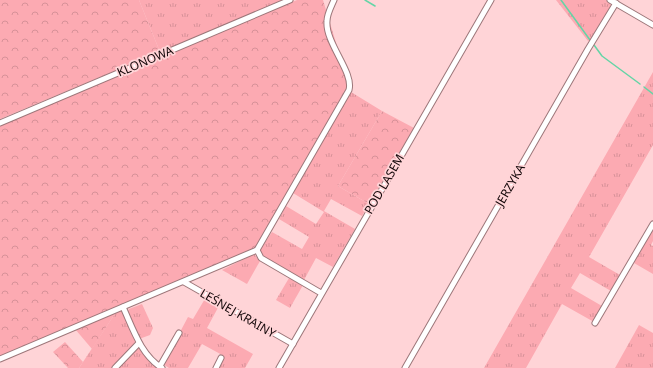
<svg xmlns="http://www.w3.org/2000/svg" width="653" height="368" font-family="'Noto Sans',sans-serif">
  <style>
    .grass { fill: url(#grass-tufts) }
    .forest { fill: url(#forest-crowns) }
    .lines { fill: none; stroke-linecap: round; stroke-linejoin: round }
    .stream { stroke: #64d5a6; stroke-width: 1.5 }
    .minor-casing { stroke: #9d777a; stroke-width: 7 }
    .minor { stroke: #fff; stroke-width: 5 }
    .labels { text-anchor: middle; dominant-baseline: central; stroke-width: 3.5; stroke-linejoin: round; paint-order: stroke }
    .street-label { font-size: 12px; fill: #140709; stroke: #ffd4d7 }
  </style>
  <defs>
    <pattern id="grass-tufts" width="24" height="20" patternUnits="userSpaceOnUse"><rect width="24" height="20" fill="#fcaab2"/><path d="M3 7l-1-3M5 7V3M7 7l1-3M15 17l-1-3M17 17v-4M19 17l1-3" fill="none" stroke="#d79198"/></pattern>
    <pattern id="forest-crowns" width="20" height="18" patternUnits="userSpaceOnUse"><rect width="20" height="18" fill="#fcaab2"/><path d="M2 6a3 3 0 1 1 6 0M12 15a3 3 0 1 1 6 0" fill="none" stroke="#d79198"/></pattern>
  </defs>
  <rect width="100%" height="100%" fill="#ffd4d7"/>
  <g class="grass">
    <path d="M139 0H284L160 52Z"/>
    <path d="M556 0H606L610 2 611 6 592 39 588 41Z"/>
    <path d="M653 72V145L589 257 620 275 611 291 580 273 571 288 602 306 594 322 562 304 526 368H484Z"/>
    <path d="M351 92 382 111 338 186 369 204 362 216 331 199 324 211 355 229 333 267 316 258 304 280 263 256 260 250 272 232 302 249 309 237 279 219 286 206 316 224 324 212 293 193 339 110Z"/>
    <path d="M653 228V241L651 245 653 246V274L634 263Z"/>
    <path d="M254 254 260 261 247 284 222 270Z"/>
    <path d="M289 278 303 285 290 308 276 300Z"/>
    <path d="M206 297 220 304 207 328 253 354 245 368H218L224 356 202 344 188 368H169L163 364 188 317 193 319Z"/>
    <path d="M142 304 153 328 150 335 139 339 127 313 129 309Z"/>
    <path d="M122 309 135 341 134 347 113 368H79L116 312Z"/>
    <path d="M639 325 653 333V368H615Z"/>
    <path d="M139 346 160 368H118Z"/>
  </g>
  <g class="forest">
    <path d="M0 0H139L160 52 0 119Z"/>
    <path d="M297 0H323L351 92 311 150 255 249 0 356V125Z"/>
    <path d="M382 111 414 128 369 204 338 186Z"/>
    <path d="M116 312 92 349 75 329Z"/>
    <path d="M65 342 83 362 79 368H68L53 352Z"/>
  </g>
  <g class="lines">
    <g class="stream">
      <path d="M365 0 375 6"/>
      <path d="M561 0 590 40"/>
      <path d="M594 45 602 56 640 84"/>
      <path d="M644 87 653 94"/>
    </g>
    <g class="minor-casing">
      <g id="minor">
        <path d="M610 0 653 25"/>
        <path d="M0 123 290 0"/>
        <path d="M257 250 261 258 321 293"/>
        <path d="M184 282 293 344"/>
        <path d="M123 307C133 329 141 355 162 368"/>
        <path d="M595 323 653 224"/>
        <path d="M0 359 257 250 349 90C354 72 325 43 327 21 327 14 331 7 334 0"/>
        <path d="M160 366 179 333"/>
        <path d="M115 368 139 343"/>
        <path d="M216 368 221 358"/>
        <path d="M279 368 491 0"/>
        <path d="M405 368 588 49 616 3"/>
      </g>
    </g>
    <use href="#minor" class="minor"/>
  </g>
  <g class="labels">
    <g class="street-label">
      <text transform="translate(145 61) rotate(-23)">KLONOWA</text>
      <text transform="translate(384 184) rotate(-60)">POD LASEM</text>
      <text transform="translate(510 185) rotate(-60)">JERZYKA</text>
      <text transform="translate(238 313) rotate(30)">LEŚNEJ KRAINY</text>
    </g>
  </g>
</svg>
